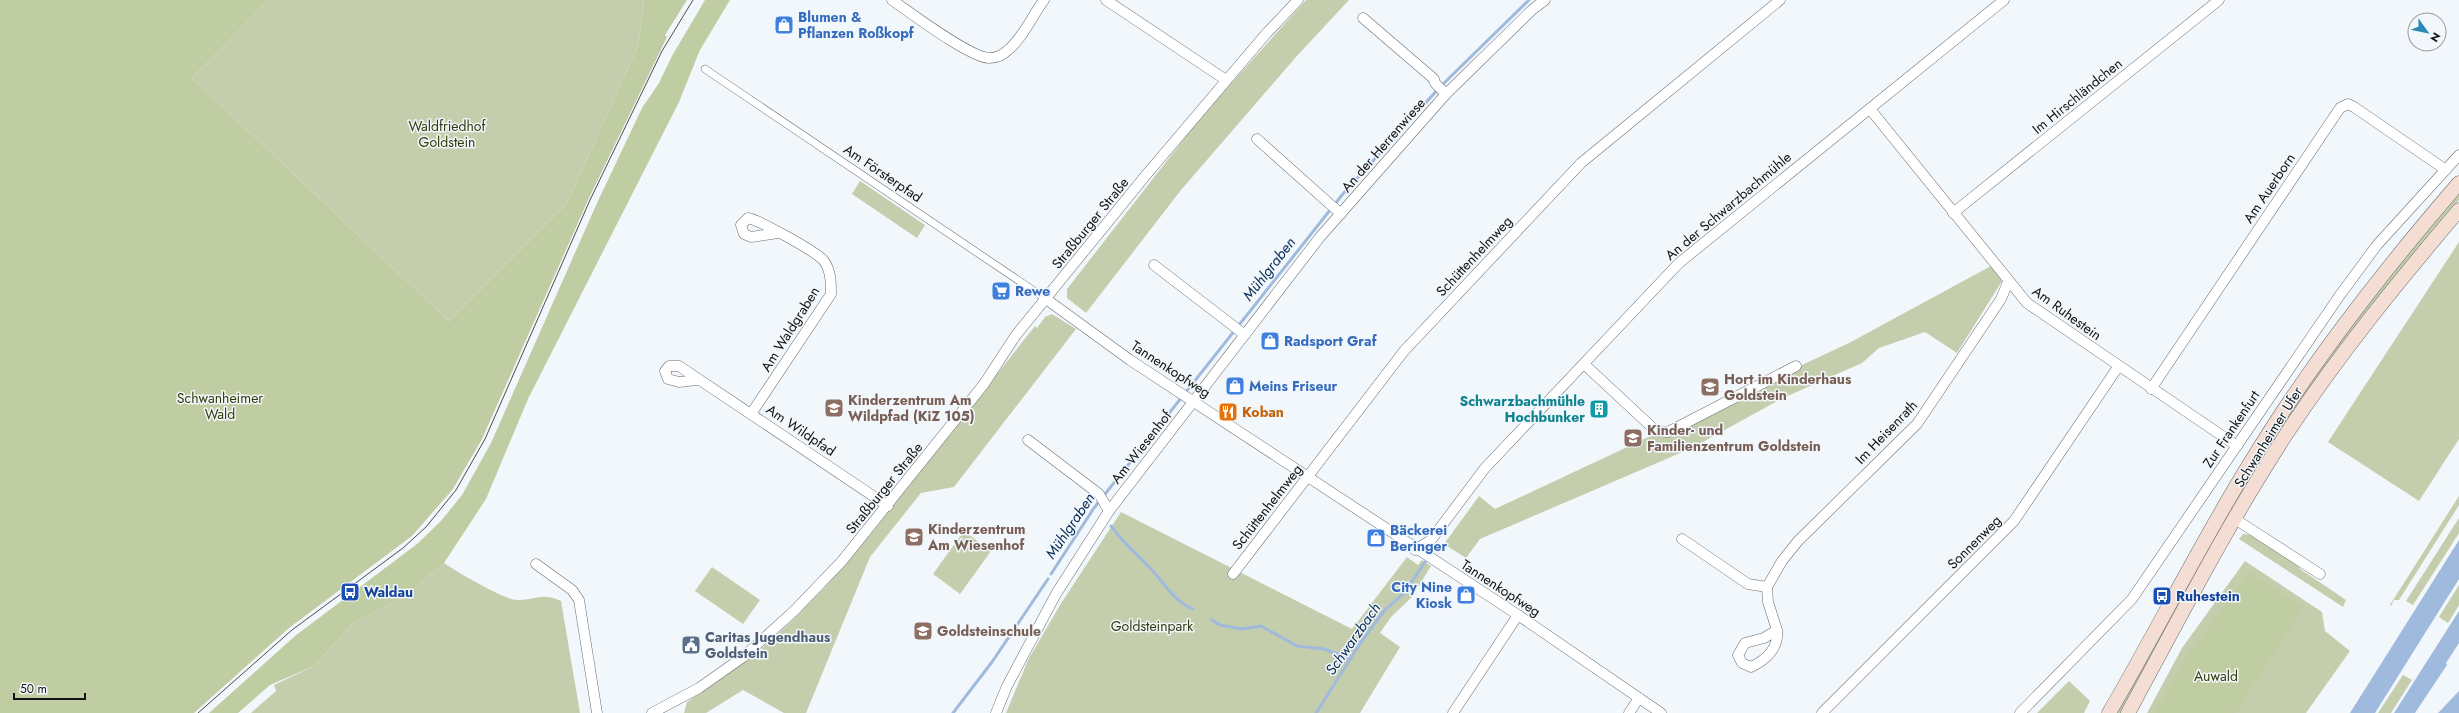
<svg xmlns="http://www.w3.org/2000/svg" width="2459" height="713" font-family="Jost,sans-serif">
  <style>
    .green { fill: #c4cead }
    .forest { fill: #c0cda3 }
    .water { fill: #a0bade }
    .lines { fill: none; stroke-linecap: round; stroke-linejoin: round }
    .stream { stroke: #a0bade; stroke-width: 3 }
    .pedestrian-casing { stroke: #676b6f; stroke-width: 8 }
    .minor-casing { stroke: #676b6f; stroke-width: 11 }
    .secondary-casing { stroke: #676b6f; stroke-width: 15 }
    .pedestrian { stroke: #fff; stroke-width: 7 }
    .minor { stroke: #fff; stroke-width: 10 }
    .secondary { stroke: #f4ded4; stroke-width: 14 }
    .tram { stroke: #4b4d4f; stroke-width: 1 }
    .labels { text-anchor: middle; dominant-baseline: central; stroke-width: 3; stroke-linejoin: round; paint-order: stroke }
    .shop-label { font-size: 14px; font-weight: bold; fill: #366cbe; stroke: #f2f7fb; text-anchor: start }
    .street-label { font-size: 14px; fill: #111214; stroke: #f2f7fb }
    .park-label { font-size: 14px; fill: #303b09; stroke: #f2f7fb }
    .education-label { font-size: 14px; font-weight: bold; fill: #785e54; stroke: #f2f7fb; text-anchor: start }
    .culture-label { font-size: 14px; font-weight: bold; fill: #0d838f; stroke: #f2f7fb; text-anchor: end }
    .food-label { font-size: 14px; font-weight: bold; fill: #c56008; stroke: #f2f7fb; text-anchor: start }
    .transit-label { font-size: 14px; font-weight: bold; fill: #164399; stroke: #f2f7fb; text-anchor: start }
    .service-label { font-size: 14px; font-weight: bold; fill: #4e5e75; stroke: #f2f7fb; text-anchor: start }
    .water-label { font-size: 15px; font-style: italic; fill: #072b57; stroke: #f2f7fb }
  </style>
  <rect width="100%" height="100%" fill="#f2f7fb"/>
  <g class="green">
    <path d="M269 0H644L638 46 567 203 449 321 192 78Z"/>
    <path d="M1306 0H1349L1296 57 1181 190 1086 313 1067 298V289L1201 117Z"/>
    <path d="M860 181 925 225 917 238 852 194Z"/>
    <path d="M2459 191V200L2345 340 2247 486 2244 484 2291 408 2341 336Z"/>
    <path d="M2459 242V439L2419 501 2328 442Z"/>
    <path d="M1991 266 2002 281 1957 353 1925 332 1879 348 1862 363 1781 399 1692 448 1480 539 1466 558 1444 544 1479 496 1495 509 1849 343Z"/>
    <path d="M1052 314 1076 329 954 487 921 493 870 557 806 713H784L743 690 706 713H684L687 702 758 652 793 620 827 585 871 534 1035 326 1037 328 1045 317Z"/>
    <path d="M2459 496V505L2399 600H2394L2391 606 2390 605Z"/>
    <path d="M1121 512 1352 629 1407 557 1418 565 1422 560 1431 566 1412 597 1391 617 1380 633 1400 647 1360 713H1006L1028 660 1060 605Z"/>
    <path d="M2459 518V533L2413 605 2406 601Z"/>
    <path d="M2218 530 2220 532 2122 713H2116Z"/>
    <path d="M964 531 991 551 960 594 933 574Z"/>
    <path d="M2243 534 2256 535 2293 557 2300 569 2346 600 2343 607 2239 539Z"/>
    <path d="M2245 561 2322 612 2325 631 2350 651 2306 713H2147L2182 648Z"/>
    <path d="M444 563C455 571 505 600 517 600 536 600 543 592 561 601L580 713H251L276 691 274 685 314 666 353 623 408 594Z"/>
    <path d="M712 567 760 600 743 624 695 591Z"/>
    <path d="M2459 585V605L2448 623 2439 617Z"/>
    <path d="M2403 675 2412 680 2391 713H2378Z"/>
    <path d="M2069 681 2090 701 2084 713H2037Z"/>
  </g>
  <g class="forest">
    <path d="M0 0H269L192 78 449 321 567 203 638 46 644 0H687L665 35 667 37 589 198 482 439 453 489 412 536 289 628 194 713H0Z"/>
    <path d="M705 0H730L700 50 679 102 528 399 486 499 444 563 408 594 353 623 314 666 270 685 238 713H209L295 636 417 544 441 521 462 495 491 443 597 203 642 108 659 83 672 56Z"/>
    <path d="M2248 571 2303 607 2236 713H2155L2185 657 2215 619Z"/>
  </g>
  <g class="water">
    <path d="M2459 540V579L2375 713H2350Z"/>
    <path d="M2459 611V643L2446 663 2447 665 2415 713H2394Z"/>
    <path d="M2459 691V713H2438Z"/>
  </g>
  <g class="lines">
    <g class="stream">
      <path d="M1111 526C1124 544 1135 552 1149 567 1164 582 1173 601 1193 609"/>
      <path d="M1051 574 1094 508 1342 195 1440 87 1529 0"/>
      <path d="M1212 620 1220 625 1242 629 1261 626 1297 646 1324 649 1351 659"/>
      <path d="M953 713 992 662 1048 579"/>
      <path d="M1316 713 1361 642 1384 611 1405 592 1425 562"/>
    </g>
    <g class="pedestrian-casing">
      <path id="pedestrian" d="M705 69 1046 299"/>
    </g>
    <g class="minor-casing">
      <g id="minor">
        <path d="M892 0C911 13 969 57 989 58 996 58 1003 55 1008 50 1023 38 1032 16 1044 0"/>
        <path d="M1106 0 1226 80"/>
        <path d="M1363 18 1434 79 1435 83 1446 94"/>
        <path d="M1870 109 2027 303 2237 446"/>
        <path d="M1257 139 1341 214"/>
        <path d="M1953 213 2219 0"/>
        <path d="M1154 265 1245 335"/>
        <path d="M1046 299 1130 360 1518 615 1661 713"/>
        <path d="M1584 364 1656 431 1668 432 1796 366"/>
        <path d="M697 380 679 382 668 379 665 371 669 366H679L888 506"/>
        <path d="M2151 389 2340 108 2348 104 2354 107 2446 170"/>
        <path d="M751 414 831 294C831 283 831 271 824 261 817 252 759 220 748 218L741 225 744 234 751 237 778 233"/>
        <path d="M1028 440 1099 494 1109 511"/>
        <path d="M2235 519 2320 574"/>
        <path d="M1682 539 1748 584 1767 587 1782 561 1798 541 1917 424 2001 299 2008 282"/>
        <path d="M1415 550 1431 540 1485 468 1679 263 2004 0"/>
        <path d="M536 564 572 590 579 600 597 713"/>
        <path d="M1233 574 1404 351 1581 163 1780 0"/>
        <path d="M1767 587 1768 602 1777 630 1764 638 1745 643 1738 655 1742 663 1751 667C1766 660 1779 648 1777 630"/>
        <path d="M652 713 699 688 743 657 794 611 842 561 984 384 1016 335 1146 175 1265 35 1298 0"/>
        <path d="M996 713 1007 686 1056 594 1109 511 1320 237 1446 94 1533 9 1545 0"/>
        <path d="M1453 713 1518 615"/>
        <path d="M1629 713 1639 698"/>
        <path d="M1822 713 2014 521 2118 367"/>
        <path d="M2020 713 2132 599 2340 295 2377 245 2459 155"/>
      </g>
    </g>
    <g class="secondary-casing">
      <g id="secondary">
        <path d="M2109 713C2157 631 2199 546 2249 465 2310 364 2382 272 2459 183"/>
        <path d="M2128 713C2179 619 2228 523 2287 433 2339 354 2398 282 2459 210"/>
      </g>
    </g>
    <use href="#pedestrian" class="pedestrian"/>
    <use href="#minor" class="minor"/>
    <use href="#secondary" class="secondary"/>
    <path class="tram" d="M198 713 292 630 403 548 426 527 456 490 485 439 590 200 662 51 693 0"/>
  </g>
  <defs>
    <g id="shop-square" transform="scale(1)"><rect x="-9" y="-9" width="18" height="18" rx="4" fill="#3f7fe0" stroke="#f2f7fb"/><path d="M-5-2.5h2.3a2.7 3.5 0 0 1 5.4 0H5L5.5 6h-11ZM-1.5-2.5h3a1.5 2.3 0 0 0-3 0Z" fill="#fff"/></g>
    <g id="supermarket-square" transform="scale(1)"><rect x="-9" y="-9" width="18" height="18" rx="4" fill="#3f7fe0" stroke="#f2f7fb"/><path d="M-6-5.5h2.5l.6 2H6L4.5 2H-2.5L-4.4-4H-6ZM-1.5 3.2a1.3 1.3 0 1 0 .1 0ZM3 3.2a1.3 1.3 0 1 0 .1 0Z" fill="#fff"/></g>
    <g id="school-square" transform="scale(1)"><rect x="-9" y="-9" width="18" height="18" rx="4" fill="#8d6e63" stroke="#f2f7fb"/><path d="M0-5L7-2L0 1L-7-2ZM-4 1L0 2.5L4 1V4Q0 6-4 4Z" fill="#fff"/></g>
    <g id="building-square" transform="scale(1)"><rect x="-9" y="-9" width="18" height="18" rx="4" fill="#0f9aa8" stroke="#f2f7fb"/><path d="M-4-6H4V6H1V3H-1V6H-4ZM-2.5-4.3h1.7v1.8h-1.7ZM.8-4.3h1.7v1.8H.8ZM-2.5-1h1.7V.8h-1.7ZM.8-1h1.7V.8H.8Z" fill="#fff"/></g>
    <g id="restaurant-square" transform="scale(1)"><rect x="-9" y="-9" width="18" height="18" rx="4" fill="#e8710a" stroke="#f2f7fb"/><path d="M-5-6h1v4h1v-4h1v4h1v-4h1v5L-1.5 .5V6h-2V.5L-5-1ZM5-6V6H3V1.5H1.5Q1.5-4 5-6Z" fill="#fff"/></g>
    <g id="bus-square" transform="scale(1)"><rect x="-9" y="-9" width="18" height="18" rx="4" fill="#1a4fb4" stroke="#f2f7fb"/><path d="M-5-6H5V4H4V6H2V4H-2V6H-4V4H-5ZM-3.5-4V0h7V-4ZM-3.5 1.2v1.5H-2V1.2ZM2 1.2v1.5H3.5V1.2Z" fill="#fff"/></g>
    <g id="civic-square" transform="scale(1)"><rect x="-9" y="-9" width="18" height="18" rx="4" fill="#5c6f8a" stroke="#f2f7fb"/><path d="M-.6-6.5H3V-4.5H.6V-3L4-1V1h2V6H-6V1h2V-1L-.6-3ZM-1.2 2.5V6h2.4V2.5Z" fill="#fff"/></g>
  </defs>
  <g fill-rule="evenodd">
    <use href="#shop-square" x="784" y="25"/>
    <use href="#supermarket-square" x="1001" y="291"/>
    <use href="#shop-square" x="1270" y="341"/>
    <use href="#shop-square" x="1235" y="386"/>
    <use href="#school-square" x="1710" y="387"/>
    <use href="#school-square" x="834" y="408"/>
    <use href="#building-square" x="1599" y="409"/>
    <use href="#restaurant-square" x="1228" y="412"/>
    <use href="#school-square" x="1633" y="438"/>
    <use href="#school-square" x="914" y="537"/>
    <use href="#shop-square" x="1376" y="538"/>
    <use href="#bus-square" x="350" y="592"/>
    <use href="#shop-square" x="1466" y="595"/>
    <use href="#bus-square" x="2162" y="596"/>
    <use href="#school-square" x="923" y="631"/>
    <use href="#civic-square" x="691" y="645"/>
  </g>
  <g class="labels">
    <g class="shop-label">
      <text x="798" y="17">Blumen &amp;<tspan x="798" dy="16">Pflanzen Roßkopf</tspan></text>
      <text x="1015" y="291">Rewe</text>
      <text x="1284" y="341">Radsport Graf</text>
      <text x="1249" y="386">Meins Friseur</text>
      <text x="1390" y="530">Bäckerei<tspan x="1390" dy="16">Beringer</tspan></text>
      <text x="1452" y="587" text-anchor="end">City Nine<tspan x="1452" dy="16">Kiosk</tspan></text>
    </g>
    <g class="street-label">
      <text transform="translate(2077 96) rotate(-39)">Im Hirschländchen</text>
      <text transform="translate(1383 145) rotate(-49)">An der Herrenwiese</text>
      <text transform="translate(883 173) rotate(34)">Am Försterpfad</text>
      <text transform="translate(2269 188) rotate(-56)">Am Auerborn</text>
      <text transform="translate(1728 206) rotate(-40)">An der Schwarzbachmühle</text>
      <text transform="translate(1090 223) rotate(-51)">Straßburger Straße</text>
      <text transform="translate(1474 256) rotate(-47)">Schüttenhelmweg</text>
      <text transform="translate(2067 313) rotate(36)">Am Ruhestein</text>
      <text transform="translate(790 329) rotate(-58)">Am Waldgraben</text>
      <text transform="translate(1171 369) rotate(33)">Tannenkopfweg</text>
      <text transform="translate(2231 429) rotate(-56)">Zur Frankenfurt</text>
      <text transform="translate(801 430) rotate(34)">Am Wildpfad</text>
      <text transform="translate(1886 432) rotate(-46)">Im Heisenrath</text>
      <text transform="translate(2268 437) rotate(-58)">Schwanheimer Ufer</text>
      <text transform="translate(1141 447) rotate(-52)">Am Wiesenhof</text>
      <text transform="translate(884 488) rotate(-51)">Straßburger Straße</text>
      <text transform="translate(1267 507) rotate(-52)">Schüttenhelmweg</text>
      <text transform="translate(1974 542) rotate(-45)">Sonnenweg</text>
      <text transform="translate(1501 588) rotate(33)">Tannenkopfweg</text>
    </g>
    <g class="park-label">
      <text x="447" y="126">Waldfriedhof<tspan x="447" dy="16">Goldstein</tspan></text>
      <text x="220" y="398">Schwanheimer<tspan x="220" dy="16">Wald</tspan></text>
      <text x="1152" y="626">Goldsteinpark</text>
      <text x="2216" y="676">Auwald</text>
    </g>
    <g class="education-label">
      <text x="1724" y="379">Hort im Kinderhaus<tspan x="1724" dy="16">Goldstein</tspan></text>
      <text x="848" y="400">Kinderzentrum Am<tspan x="848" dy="16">Wildpfad (KiZ 105)</tspan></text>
      <text x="1647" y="430">Kinder- und<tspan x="1647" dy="16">Familienzentrum Goldstein</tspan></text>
      <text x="928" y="529">Kinderzentrum<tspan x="928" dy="16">Am Wiesenhof</tspan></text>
      <text x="937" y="631">Goldsteinschule</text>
    </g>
    <g class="culture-label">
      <text x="1585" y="401">Schwarzbachmühle<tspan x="1585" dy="16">Hochbunker</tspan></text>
    </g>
    <g class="food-label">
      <text x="1242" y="412">Koban</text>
    </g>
    <g class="transit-label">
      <text x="364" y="592">Waldau</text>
      <text x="2176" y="596">Ruhestein</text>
    </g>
    <g class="service-label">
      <text x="705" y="637">Caritas Jugendhaus<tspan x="705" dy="16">Goldstein</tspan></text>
    </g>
    <g class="water-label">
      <text transform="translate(1269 269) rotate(-52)">Mühlgraben</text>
      <text transform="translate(1070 526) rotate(-56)">Mühlgraben</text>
      <text transform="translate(1353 639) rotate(-55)">Schwarzbach</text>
    </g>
  </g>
  <g transform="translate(2427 32) rotate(123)"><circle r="19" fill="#f2f7fb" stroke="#989b9f"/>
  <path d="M0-3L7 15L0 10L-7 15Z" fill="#2c8ab6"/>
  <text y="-6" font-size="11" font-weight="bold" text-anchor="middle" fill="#111214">N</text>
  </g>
  <path d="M14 693v6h71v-6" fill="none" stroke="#111214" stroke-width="2"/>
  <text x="20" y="693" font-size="12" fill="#111214" stroke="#f2f7fb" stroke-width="3" paint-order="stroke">50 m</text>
</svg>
